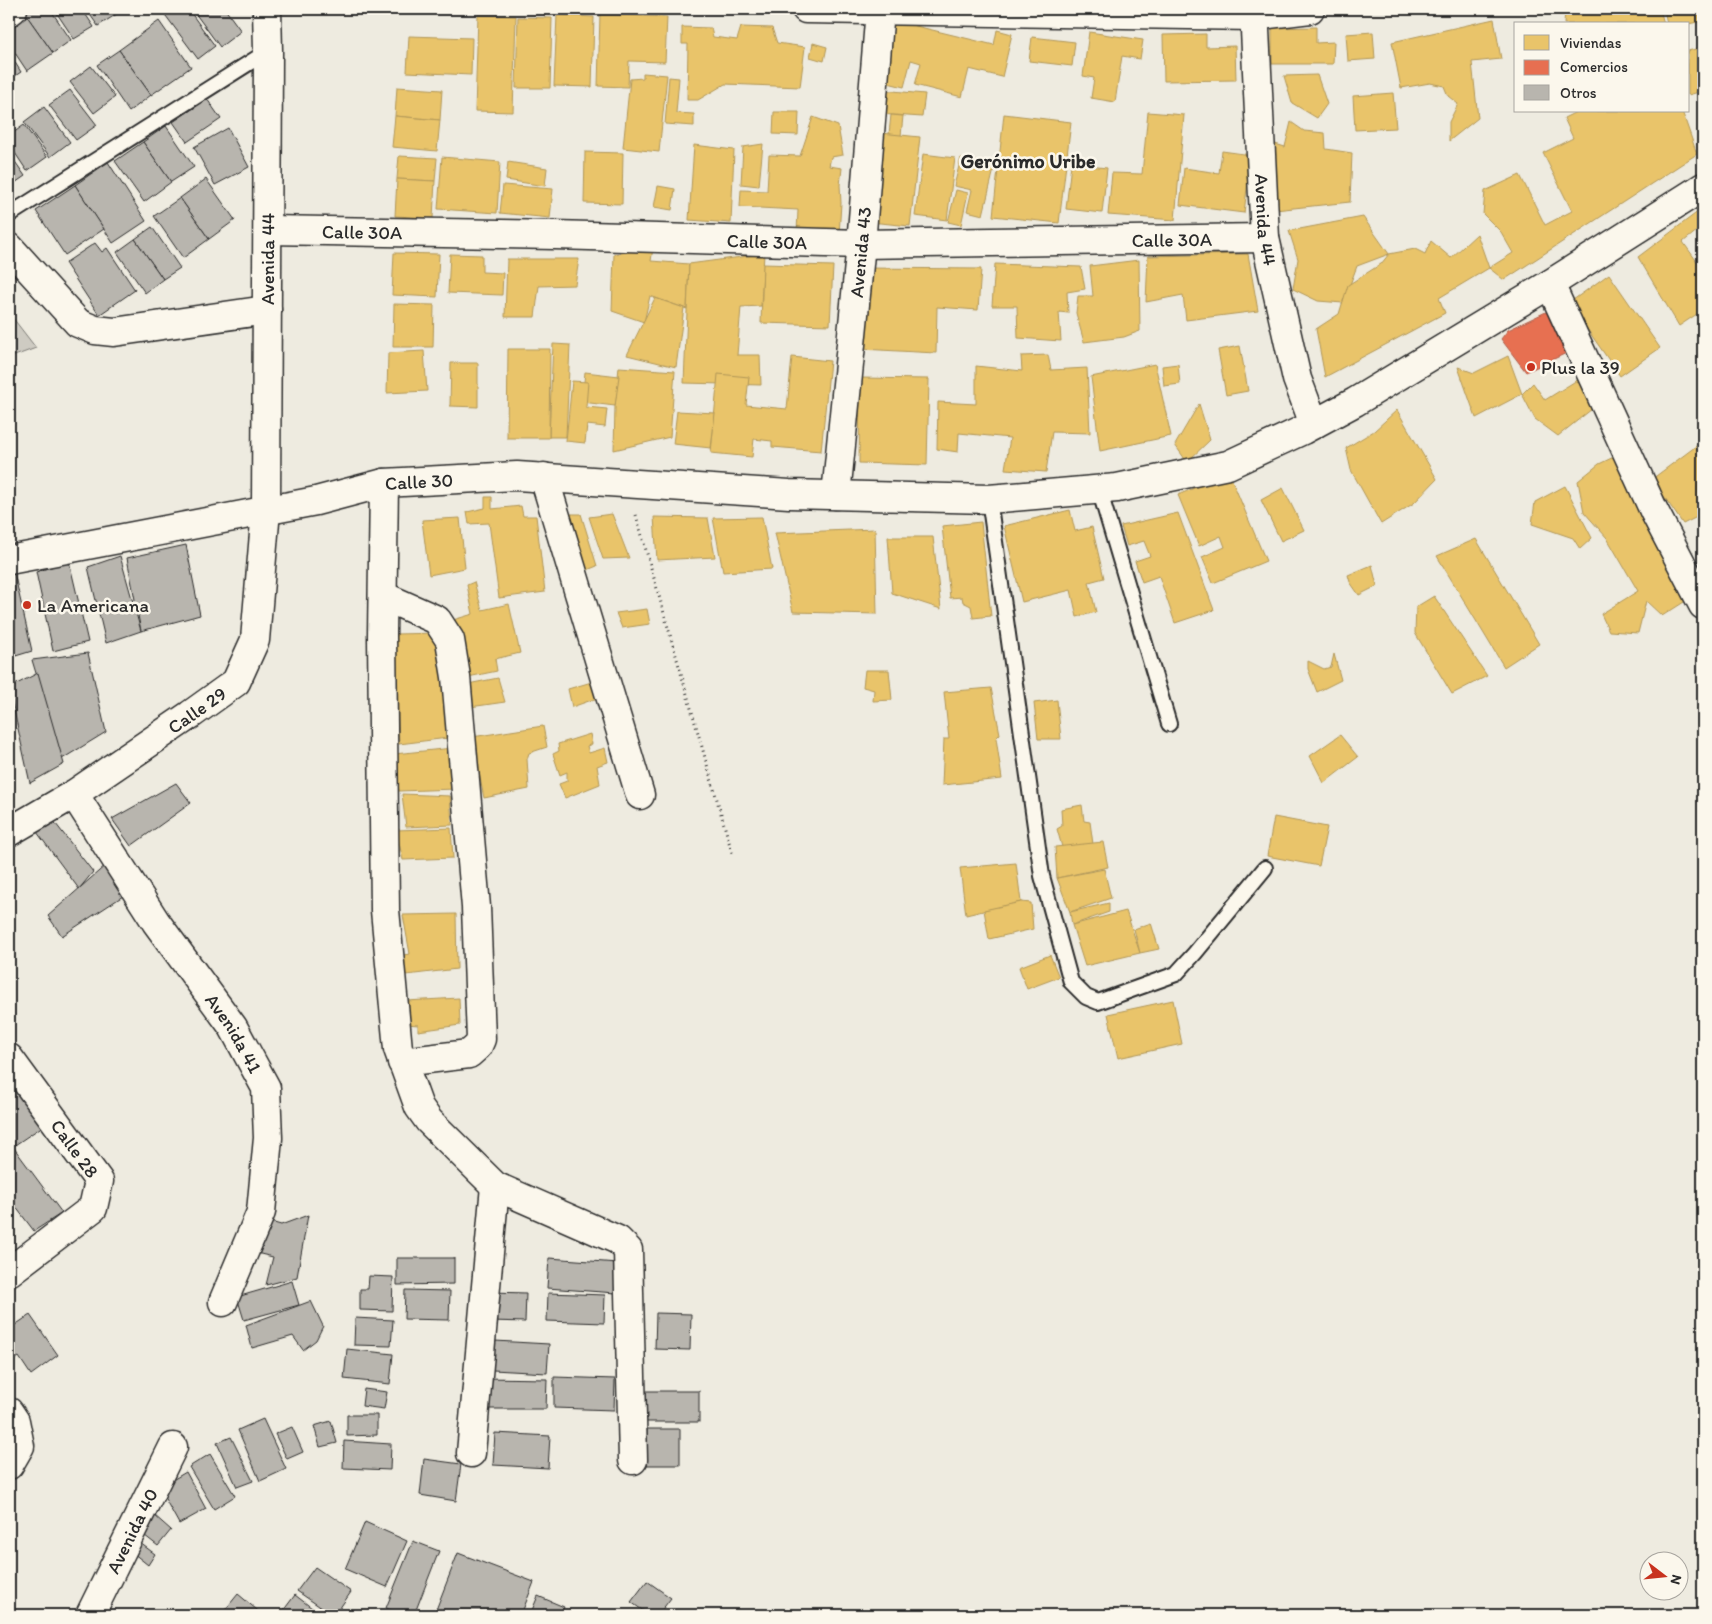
<svg xmlns="http://www.w3.org/2000/svg" width="1712" height="1624" font-family="Itim,sans-serif">
  <style>
    .green { fill: #cecbc2; stroke: #7c7b76 }
    .homes { fill: #e9c46a; stroke: #b09657 }
    .shops { fill: #e76f51; stroke: #af5b46 }
    .building { fill: #b8b5ae; stroke: #2b2b2b }
    .lines { fill: none; stroke-linecap: round; stroke-linejoin: round }
    .service-casing { stroke: #2b2b2b; stroke-width: 18 }
    .minor-casing { stroke: #2b2b2b; stroke-width: 31 }
    .secondary-casing { stroke: #2b2b2b; stroke-width: 31 }
    .path { stroke: #2b2b2b; stroke-width: 3; stroke-dasharray: 1 4; stroke-linecap: butt }
    .service { stroke: #fbf7ec; stroke-width: 14 }
    .minor { stroke: #fbf7ec; stroke-width: 28 }
    .secondary { stroke: #fbf7ec; stroke-width: 28 }
    .poi-dot { fill: #c8321e; stroke: #fbf7ec; stroke-width: 2 }
    .labels { text-anchor: middle; dominant-baseline: central; stroke-width: 5; stroke-linejoin: round; paint-order: stroke }
    .street-label { font-size: 19px; fill: #2b2b2b; stroke: #fbf7ec }
    .poi-label { font-size: 19px; fill: #2b2b2b; stroke: #fbf7ec; text-anchor: start }
    .neighbourhood-label { font-size: 20px; font-weight: bold; fill: #2b2b2b; stroke: #fbf7ec }
  </style>
  <rect width="100%" height="100%" fill="#eeebe0"/>
  <filter id="ink" filterUnits="userSpaceOnUse"><feTurbulence type="fractalNoise" baseFrequency=".02" numOctaves="2"/><feDisplacementMap in="SourceGraphic" scale="10" xChannelSelector="R" yChannelSelector="G"/><feConvolveMatrix kernelMatrix="1 2 1 2 8 2 1 2 1" color-interpolation-filters="sRGB"/></filter>
  <g filter="url(#ink)">
    <path class="green" d="M9 313 36 348 9 358Z"/>
    <g class="homes">
      <path d="M1565 9H1660L1664 24H1564Z"/>
      <path d="M1664 9H1703V21L1688 24H1667Z"/>
      <path d="M600 14 667 17 665 62 629 61 628 87 598 86Z"/>
      <path d="M478 15 516 16 513 112 475 111Z"/>
      <path d="M557 15 594 17 592 87 554 86Z"/>
      <path d="M518 17 552 18 550 88H516Z"/>
      <path d="M1494 19 1501 59 1472 62 1478 118 1449 141V122L1458 104 1448 96 1444 86 1430 83 1401 88 1392 42Z"/>
      <path d="M891 20 994 45 997 30 1012 34 1002 77 969 69 962 97 915 85 921 63 911 60 904 87 876 80Z"/>
      <path d="M682 27 711 28 713 37 737 40 741 27 772 28 777 43 805 47 800 87 725 84 698 100H687L688 44H682Z"/>
      <path d="M1316 27V43L1334 42 1333 64H1272V28Z"/>
      <path d="M1089 32 1143 40 1140 59 1122 56 1115 102 1091 98 1094 78 1083 76Z"/>
      <path d="M1373 32 1375 59 1348 61 1346 34Z"/>
      <path d="M1206 34V47L1235 46 1236 80 1164 81 1163 35Z"/>
      <path d="M409 36 472 38 471 75 407 72Z"/>
      <path d="M1032 37 1075 42 1072 66 1029 61Z"/>
      <path d="M813 43 827 47 824 61 810 57Z"/>
      <path d="M1703 47V91L1688 95V51Z"/>
      <path d="M643 73 667 75 659 152 623 148 630 79 643 78Z"/>
      <path d="M1317 75 1327 104 1317 118 1292 103 1284 76Z"/>
      <path d="M669 77 679 78 676 113 694 114V126L665 124Z"/>
      <path d="M397 87 442 90 440 120 395 116Z"/>
      <path d="M882 90 925 94 922 117 879 114Z"/>
      <path d="M1393 93 1396 128 1355 130 1353 96Z"/>
      <path d="M1578 111H1682L1697 154 1504 280 1489 268 1513 253 1501 232 1483 214 1485 191 1520 175 1545 225 1572 211 1543 153 1573 138 1564 118Z"/>
      <path d="M774 112H799L798 135 773 134Z"/>
      <path d="M1148 112 1184 115 1175 220 1108 215 1112 173 1142 174Z"/>
      <path d="M1004 114 1071 122 1059 223 993 216Z"/>
      <path d="M891 115 903 116 901 136 889 134Z"/>
      <path d="M395 116 440 120 437 151 392 147Z"/>
      <path d="M813 117 838 126 843 155 831 157 829 166 842 168 840 185 841 203 839 235 797 233 798 210 740 207 741 190 767 191 769 155 800 156Z"/>
      <path d="M1291 122 1304 131 1325 133 1326 149 1352 153 1350 202 1275 210 1272 143 1285 147Z"/>
      <path d="M881 133 920 137 910 226 870 222Z"/>
      <path d="M763 144 759 186 741 184 743 147Z"/>
      <path d="M694 145 734 150 731 223 689 220Z"/>
      <path d="M1222 151 1251 155 1244 213 1180 205 1184 168 1219 173Z"/>
      <path d="M585 152 623 153 622 204 584 203Z"/>
      <path d="M923 154 955 158 947 220 915 216Z"/>
      <path d="M399 156 437 158 435 181 397 179Z"/>
      <path d="M442 157 500 162 497 213 438 209Z"/>
      <path d="M961 158 995 165 983 215 967 211 972 190 954 186Z"/>
      <path d="M508 162 547 168 545 186 506 180Z"/>
      <path d="M1071 164 1107 168 1102 213 1066 209Z"/>
      <path d="M397 179 435 181 433 218 395 216Z"/>
      <path d="M503 185 553 189 550 218 500 213Z"/>
      <path d="M658 186 675 189 672 210 654 207Z"/>
      <path d="M956 190 968 193 961 225 948 222Z"/>
      <path d="M1703 208V226L1683 242 1703 270V310L1679 326 1638 257Z"/>
      <path d="M1363 217 1389 254 1357 266 1343 303 1318 301 1293 289 1298 259 1289 231Z"/>
      <path d="M1477 234 1489 268 1439 298 1445 313 1325 377 1316 329 1339 314 1348 285 1381 264 1389 254 1415 249 1425 254 1431 241 1451 258Z"/>
      <path d="M653 248 651 261 689 264 687 309 650 296 644 322 612 311 614 254Z"/>
      <path d="M394 253 439 254 437 297 392 295Z"/>
      <path d="M450 254 482 255V272L503 273 502 295 448 293Z"/>
      <path d="M764 254 761 306 741 307 737 355H760L761 385 684 383 689 264Z"/>
      <path d="M1248 254 1258 311 1186 320 1183 295 1146 302 1148 256Z"/>
      <path d="M507 259H579L575 285 539 286 535 317H505Z"/>
      <path d="M1139 260 1140 331 1124 337 1084 342 1076 313 1078 296H1093L1090 266Z"/>
      <path d="M763 264 833 266 830 325 761 323Z"/>
      <path d="M995 264 1081 267 1085 289 1067 292 1068 313 1059 312 1061 341 1018 338 1017 306H992Z"/>
      <path d="M865 268 981 269 978 310 937 307 936 353 861 349Z"/>
      <path d="M1609 274 1660 348 1620 376 1569 303Z"/>
      <path d="M655 298 684 308 676 367 627 355Z"/>
      <path d="M394 304 434 305 433 347H393Z"/>
      <path d="M553 344 570 345 566 437H549Z"/>
      <path d="M1240 346 1248 391 1226 395 1218 350Z"/>
      <path d="M508 349H550L549 438H507Z"/>
      <path d="M424 351 427 391 387 393 388 353Z"/>
      <path d="M1048 355 1051 370 1087 368 1090 433 1052 432 1046 472 1005 469 1010 438 959 433 958 452 937 449 938 402 976 404V366L1022 371 1021 356Z"/>
      <path d="M1508 356 1522 394 1476 418 1458 367 1474 373Z"/>
      <path d="M792 357 830 361 821 451 772 447V441L754 439 752 457 711 453 718 374 749 377 746 405 787 409Z"/>
      <path d="M451 363H478V407L450 406Z"/>
      <path d="M1155 364 1171 436 1100 451 1091 377Z"/>
      <path d="M1178 364 1180 384 1164 386 1162 366Z"/>
      <path d="M619 367 675 371 670 437 614 450 615 406Z"/>
      <path d="M585 372 619 376 615 406 582 402Z"/>
      <path d="M1582 377 1597 405 1558 436 1535 419 1522 394 1533 383 1545 400Z"/>
      <path d="M860 378 929 379 927 465 859 463Z"/>
      <path d="M572 381 588 382 586 407 607 409 605 427 587 425 585 443 566 441Z"/>
      <path d="M1199 404 1210 440 1187 462 1175 445Z"/>
      <path d="M1397 410 1437 479 1414 503 1381 524 1351 470 1346 448 1374 431Z"/>
      <path d="M677 411 715 413 711 448 673 444Z"/>
      <path d="M1703 441V514L1683 524 1652 479Z"/>
      <path d="M1618 455 1695 595 1662 616 1646 601 1638 633 1609 631 1601 614 1638 591 1607 538 1584 512 1578 481 1599 464Z"/>
      <path d="M1229 473 1266 561 1213 583 1202 557 1225 547 1221 536 1199 546 1178 495Z"/>
      <path d="M1565 486 1592 538 1580 549 1573 538 1532 524 1535 502Z"/>
      <path d="M1283 488 1304 530 1281 541 1261 500Z"/>
      <path d="M485 497H492V509L521 506 523 516H536L545 592 499 598 489 523 469 524 467 512 485 508Z"/>
      <path d="M1070 510 1075 531 1092 527 1104 578 1089 582 1096 612 1077 617 1071 590 1022 602 1004 526Z"/>
      <path d="M1178 513 1214 610 1175 623 1159 576 1142 582 1135 561 1150 556 1144 541 1127 546 1121 526Z"/>
      <path d="M558 514H581L597 566 575 575Z"/>
      <path d="M612 514 629 558 603 559 589 517Z"/>
      <path d="M654 517 708 518 715 557 657 560Z"/>
      <path d="M762 517 772 569 723 572 713 518Z"/>
      <path d="M460 518 465 568 429 575 422 520Z"/>
      <path d="M981 522 991 616 973 618 971 606 963 602 962 597 950 598 942 526Z"/>
      <path d="M875 529 877 614 793 612 775 533Z"/>
      <path d="M888 537H933L941 609 892 593Z"/>
      <path d="M1476 539 1539 644 1504 667 1437 556Z"/>
      <path d="M1372 565 1377 586 1359 595 1350 582 1348 575Z"/>
      <path d="M474 582 482 610 509 604 520 653 495 659 497 671 468 677 453 620 473 614 467 585Z"/>
      <path d="M1434 596 1487 676 1452 694 1415 633 1416 607Z"/>
      <path d="M647 609 650 624 622 628 616 613Z"/>
      <path d="M440 633 448 738 399 744 395 634Z"/>
      <path d="M1334 654 1341 680 1317 692 1308 669V661L1324 669 1331 667Z"/>
      <path d="M865 670H889L892 700 873 701 874 690 863 687Z"/>
      <path d="M498 678 505 702 470 707 468 684Z"/>
      <path d="M595 681 603 696 572 707 568 689Z"/>
      <path d="M991 688 1000 734 996 738 1002 779 942 785 944 739H949L944 692Z"/>
      <path d="M1057 700 1061 739H1038L1034 703Z"/>
      <path d="M543 726 547 747 529 753 527 759 529 789 484 798 472 737Z"/>
      <path d="M590 734 592 744 587 746 589 753 605 748 608 762 597 766 600 784 565 798 559 784 567 781V772L560 775 553 754 559 751 558 744Z"/>
      <path d="M1340 735 1358 757 1324 783 1310 756Z"/>
      <path d="M453 748 456 789 399 791 394 754Z"/>
      <path d="M402 794 450 796 452 825 406 827Z"/>
      <path d="M1082 805 1084 821 1090 822 1093 844 1062 847 1057 829 1062 826 1061 809Z"/>
      <path d="M1274 817 1327 827 1319 866 1267 856Z"/>
      <path d="M451 828 453 858 403 860 396 830Z"/>
      <path d="M1103 842 1108 867 1057 878 1055 847Z"/>
      <path d="M1016 863 1021 902 966 915 960 868Z"/>
      <path d="M1104 869 1111 898 1070 912 1057 878Z"/>
      <path d="M1021 902 1031 903 1033 929 989 939 984 910Z"/>
      <path d="M1109 903V912L1072 925 1070 912Z"/>
      <path d="M1126 911 1140 953 1085 966 1072 925Z"/>
      <path d="M456 914 457 969 398 976 396 956 410 954 403 915Z"/>
      <path d="M1151 923 1159 949 1140 953 1134 929Z"/>
      <path d="M1050 955 1059 977 1027 989 1019 967Z"/>
      <path d="M459 998 460 1025 418 1031V1025L407 1024 406 1001Z"/>
      <path d="M1173 1000 1182 1044 1118 1058 1108 1014Z"/>
    </g>
    <path class="shops" d="M1548 311 1573 350 1526 372 1501 339 1508 330Z"/>
    <g class="building">
      <path d="M22 9H50L71 40 53 53Z"/>
      <path d="M22 9 53 53 27 71 9 44V16Z"/>
      <path d="M54 9H82L94 27 74 39Z"/>
      <path d="M86 9H122L123 10 98 26Z"/>
      <path d="M167 9H188L215 46 198 59 163 12Z"/>
      <path d="M192 9H225L241 31 220 47Z"/>
      <path d="M159 21 191 67 151 95 119 50Z"/>
      <path d="M119 50 151 95 129 112 97 65Z"/>
      <path d="M9 53 21 72 9 80Z"/>
      <path d="M91 66 115 97 94 113 70 82Z"/>
      <path d="M70 90 97 125 76 140 49 105Z"/>
      <path d="M207 99 221 119 187 142 173 122Z"/>
      <path d="M44 107 70 142 50 157 24 122Z"/>
      <path d="M24 125 47 157 27 171 9 144V136Z"/>
      <path d="M166 126 194 167 171 182 143 142Z"/>
      <path d="M228 128 249 167 215 185 194 147Z"/>
      <path d="M143 142 171 182 144 202 115 161Z"/>
      <path d="M9 153 25 176 9 187Z"/>
      <path d="M108 162 146 221 113 243 75 185Z"/>
      <path d="M206 179 235 220 209 239 180 198Z"/>
      <path d="M75 185 104 229 65 255 36 211Z"/>
      <path d="M180 198 209 239 183 258 154 216Z"/>
      <path d="M152 227 180 268 163 279 135 239Z"/>
      <path d="M135 239 163 279 145 293 117 252Z"/>
      <path d="M95 243 102 252 107 248 135 290 99 315 65 263Z"/>
      <path d="M186 545 200 615 141 631 127 558Z"/>
      <path d="M120 556 141 631 106 643 88 567Z"/>
      <path d="M69 561 88 642 53 651 36 572Z"/>
      <path d="M14 572 32 651 9 658V573Z"/>
      <path d="M88 653 106 732 62 759 32 660Z"/>
      <path d="M38 673 64 764 30 783 9 688Z"/>
      <path d="M176 783 191 803 131 846 112 819Z"/>
      <path d="M49 815 93 872 79 889 34 828Z"/>
      <path d="M107 864 123 896 62 936 48 916Z"/>
      <path d="M9 1075 43 1126 9 1149Z"/>
      <path d="M14 1148 62 1213 34 1231 9 1198V1152Z"/>
      <path d="M308 1215 297 1277 266 1285 273 1257 252 1252 260 1219 281 1225Z"/>
      <path d="M397 1258H454V1284L397 1285Z"/>
      <path d="M549 1258 618 1263 616 1293 547 1288Z"/>
      <path d="M369 1276 393 1277 392 1311 360 1310V1289H368Z"/>
      <path d="M292 1281 299 1305 244 1320 237 1297Z"/>
      <path d="M405 1290 450 1291 449 1320 404 1319Z"/>
      <path d="M492 1292 526 1293 525 1322 491 1321Z"/>
      <path d="M548 1293 605 1295 604 1323 547 1321Z"/>
      <path d="M311 1301 323 1326 316 1340 303 1350 293 1336 252 1348 246 1325Z"/>
      <path d="M656 1313 691 1314 690 1350 655 1349Z"/>
      <path d="M30 1315 58 1355 31 1375 19 1357 9 1363V1329Z"/>
      <path d="M355 1318 393 1320 391 1346 354 1345Z"/>
      <path d="M495 1341 549 1344 547 1373 493 1370Z"/>
      <path d="M347 1349 393 1354 390 1384 344 1379Z"/>
      <path d="M554 1377 615 1379 614 1410 554 1408Z"/>
      <path d="M485 1378 547 1379 546 1409H485Z"/>
      <path d="M364 1389 387 1392 384 1409 362 1406Z"/>
      <rect x="644" y="1391" width="55" height="31"/>
      <path d="M347 1415H377V1435L347 1436Z"/>
      <path d="M263 1419 286 1469 260 1481 238 1430Z"/>
      <path d="M331 1421 337 1443 320 1447 314 1426Z"/>
      <path d="M292 1427 303 1452 287 1459 275 1434Z"/>
      <rect x="647" y="1429" width="33" height="36"/>
      <path d="M495 1433 550 1436 548 1468 493 1465Z"/>
      <path d="M231 1437 253 1481 237 1487 217 1443Z"/>
      <path d="M344 1441 391 1444 390 1470 343 1468Z"/>
      <path d="M210 1454 235 1496 214 1509 189 1467Z"/>
      <path d="M424 1459 461 1464 456 1501 420 1495Z"/>
      <path d="M186 1472 206 1509 179 1524 159 1488Z"/>
      <path d="M154 1515 171 1530 158 1546 140 1532Z"/>
      <path d="M365 1522 407 1541 387 1587 345 1569Z"/>
      <path d="M413 1541 439 1551 414 1615H402L386 1608Z"/>
      <path d="M140 1543 155 1554 148 1565 133 1553Z"/>
      <path d="M458 1553 534 1582 521 1615H434Z"/>
      <path d="M315 1567 351 1592 335 1615H332L297 1591Z"/>
      <path d="M647 1581 671 1598 658 1615H649L631 1602Z"/>
      <path d="M238 1594 263 1615H221Z"/>
      <path d="M295 1595 321 1615H280Z"/>
      <path d="M538 1596 564 1607 561 1615H530Z"/>
    </g>
    <g class="lines">
      <g class="service-casing">
        <g id="service">
          <path d="M9 215 268 51"/>
          <path d="M1099 489 1169 724"/>
          <path d="M989 499 1042 876 1071 982 1086 997 1098 1002 1176 974 1195 953 1265 868"/>
        </g>
      </g>
      <g class="minor-casing">
        <g id="minor">
          <path d="M806 9 1254 16 1310 9"/>
          <path id="s1" d="M1254 9 1265 238 1297 379 1314 424"/>
          <path d="M9 12 13 9"/>
          <path id="s2" d="M268 230 555 235 861 244 1265 238"/>
          <path d="M9 247 78 323 95 330 114 332 267 310"/>
          <path d="M1550 284 1654 511 1703 605"/>
          <path d="M544 477 640 795"/>
          <path d="M384 483 382 636 385 910 398 1049 419 1107 429 1121 495 1186 618 1240 628 1250 633 1460"/>
          <path id="s3" d="M836 495 861 244 880 9"/>
          <path d="M383 596 437 620 450 640 456 677 476 907 481 1039 478 1046 469 1054 402 1062"/>
          <path id="s4" d="M74 794 156 922 233 1027 266 1088 268 1138 261 1212 223 1302"/>
          <path id="s5" d="M9 832 74 794 190 715 236 682 255 640 266 510 268 51 267 9"/>
          <path id="s6" d="M9 1058 99 1181 93 1208 9 1272"/>
          <path d="M9 1412 15 1421 20 1446 9 1465"/>
          <path d="M471 1453 495 1186"/>
          <path id="s7" d="M90 1615 173 1447"/>
        </g>
      </g>
      <g class="secondary-casing">
        <g id="secondary">
          <path id="s8" d="M9 560 316 501 384 483 517 476 789 494 989 499 1117 488 1228 465 1303 430 1355 402 1550 284 1703 187"/>
        </g>
      </g>
      <path class="path" d="M636 515 733 856"/>
      <use href="#service" class="service"/>
      <use href="#minor" class="minor"/>
      <use href="#secondary" class="secondary"/>
    </g>
  </g>
  <g class="poi-dot">
    <circle cx="1531" cy="367" r="5"/>
    <circle cx="27" cy="605" r="5"/>
  </g>
  <g class="labels">
    <g class="street-label">
      <text stroke="none"><textPath href="#s1" startOffset="211">Avenida 44</textPath></text>
      <text stroke="none"><textPath href="#s2" startOffset="94">Calle 30A</textPath></text>
      <text stroke="none"><textPath href="#s2" startOffset="904">Calle 30A</textPath></text>
      <text stroke="none"><textPath href="#s2" startOffset="499">Calle 30A</textPath></text>
      <text stroke="none"><textPath href="#s3" startOffset="244">Avenida 43</textPath></text>
      <text stroke="none"><textPath href="#s5" startOffset="700">Avenida 44</textPath></text>
      <text stroke="none"><textPath href="#s8" startOffset="418">Calle 30</textPath></text>
      <text stroke="none"><textPath href="#s5" startOffset="224">Calle 29</textPath></text>
      <text stroke="none"><textPath href="#s4" startOffset="288">Avenida 41</textPath></text>
      <text stroke="none"><textPath href="#s6" startOffset="112">Calle 28</textPath></text>
      <text stroke="none"><textPath href="#s7" startOffset="94">Avenida 40</textPath></text>
    </g>
    <g class="poi-label">
      <text x="1541" y="367">Plus la 39</text>
      <text x="37" y="605">La Americana</text>
    </g>
    <g class="neighbourhood-label">
      <text x="1028" y="161">Gerónimo Uribe</text>
    </g>
  </g>
  <rect width="1712" height="1624" fill="none" stroke="#fbf7ec" stroke-width="30"/>
  <rect x="15" y="15" width="1682" height="1594" fill="none" stroke="#2b2b2b" stroke-width="2" filter="url(#ink)"/>
  <rect x="1514" y="22" width="175" height="90" fill="#fbf7ec" stroke="#a8a59f"/>
  <rect x="1524" y="35" width="25" height="15" fill="#e9c46a" stroke="#a8a59f"/>
  <text x="1560" y="48" font-size="15" fill="#2b2b2b">Viviendas</text>
  <rect x="1524" y="60" width="25" height="15" fill="#e76f51" stroke="#a8a59f"/>
  <text x="1560" y="72" font-size="15" fill="#2b2b2b">Comercios</text>
  <rect x="1524" y="85" width="25" height="15" fill="#b8b5ae" stroke="#a8a59f"/>
  <text x="1560" y="98" font-size="15" fill="#2b2b2b">Otros</text>
  <g transform="translate(1664 1576) rotate(106)"><circle r="24" fill="#fbf7ec" stroke="#a8a59f"/>
  <path d="M0-4L9 19L0 12L-9 19Z" fill="#c8321e"/>
  <text y="-8" font-size="14" font-weight="bold" text-anchor="middle" fill="#2b2b2b">N</text>
  </g>
</svg>
